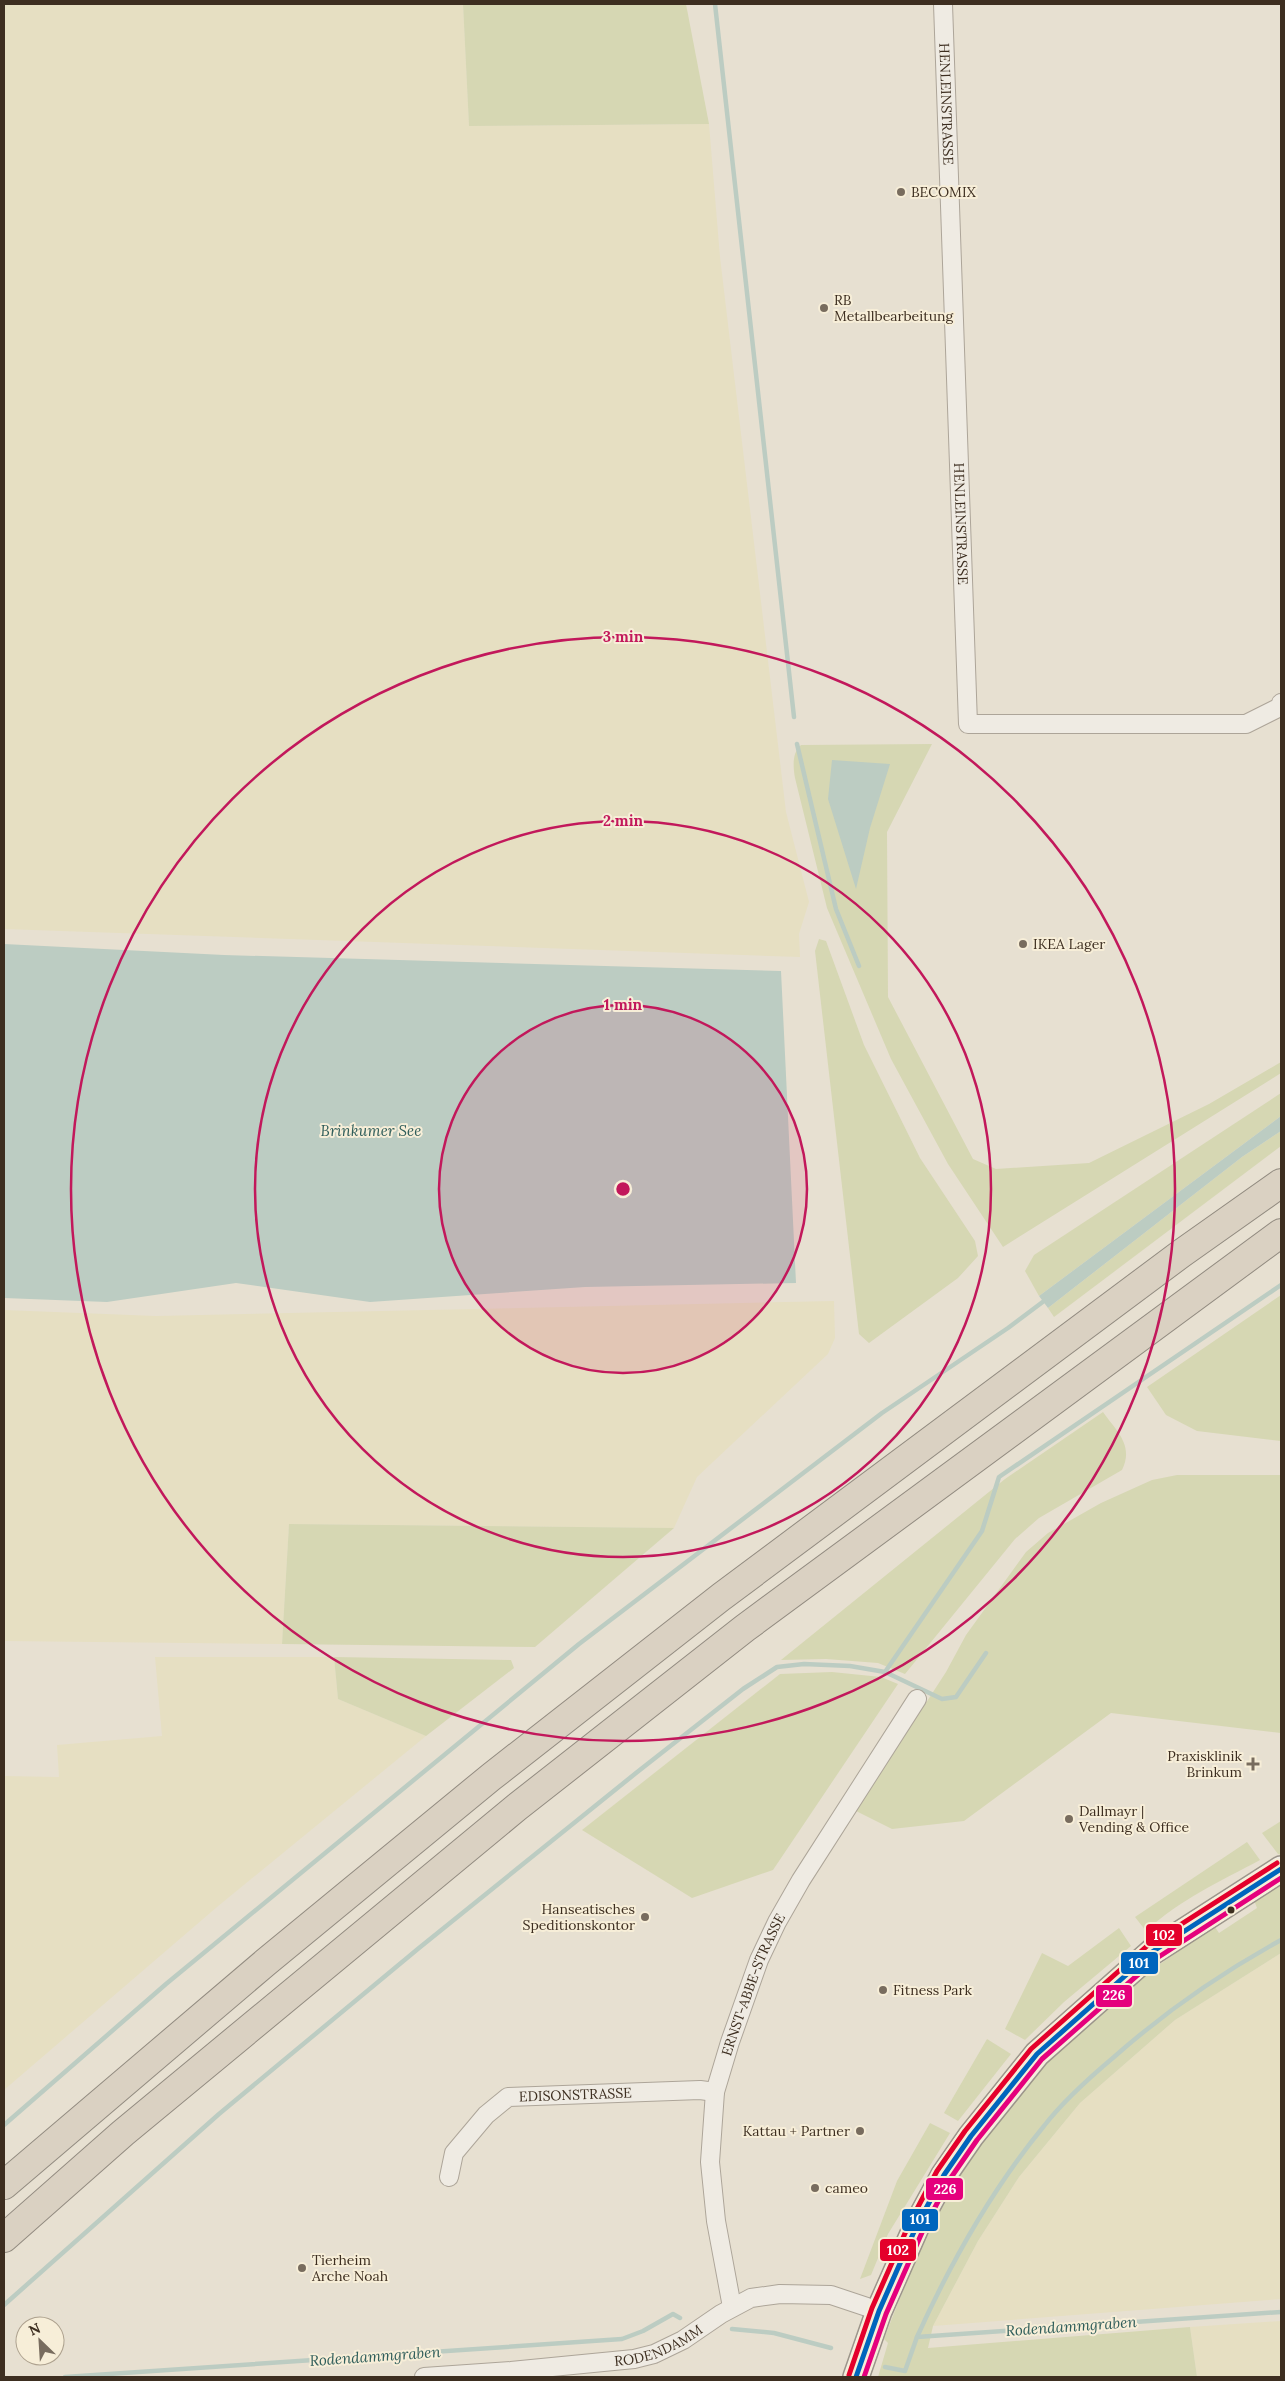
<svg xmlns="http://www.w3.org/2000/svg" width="1285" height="2381" font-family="Lora,serif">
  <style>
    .farmland { fill: #e6dfc2 }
    .green { fill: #d6d7b3 }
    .water { fill: #bcccc2 }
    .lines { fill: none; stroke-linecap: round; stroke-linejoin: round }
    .stream { stroke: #bcccc2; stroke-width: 4.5 }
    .street-casing { stroke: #ada599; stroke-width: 20 }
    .secondary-casing { stroke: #9c958a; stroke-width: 28 }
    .highway-casing { stroke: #928b80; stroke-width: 30 }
    .street { stroke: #efebe3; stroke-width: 18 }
    .secondary { stroke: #efebe3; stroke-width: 25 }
    .highway { stroke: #dad1c2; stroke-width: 28 }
    .bus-1-casing { stroke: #f7eed8; stroke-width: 9 }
    .bus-2-casing { stroke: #f7eed8; stroke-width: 9 }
    .bus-3-casing { stroke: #f7eed8; stroke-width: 9 }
    .bus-1 { stroke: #0065bd; stroke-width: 5 }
    .bus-2 { stroke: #e5007d; stroke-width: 5 }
    .bus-3 { stroke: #e4002b; stroke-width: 5 }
    .ring { fill: none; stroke: #c2185b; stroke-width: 2.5 }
    .poi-dot { fill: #786c5e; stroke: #f7eed8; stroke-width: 2 }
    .bus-dot { fill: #3d2e20; stroke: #f7eed8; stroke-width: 2 }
    .labels { text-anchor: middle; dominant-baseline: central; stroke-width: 4; stroke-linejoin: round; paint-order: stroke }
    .street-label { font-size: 14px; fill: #3d2e20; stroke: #f7eed8 }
    .poi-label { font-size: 14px; fill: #3d2e20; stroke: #f7eed8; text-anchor: start }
    .water-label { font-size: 15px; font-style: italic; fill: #2f5d5a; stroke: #f7eed8 }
    .centre { fill: #c2185b; stroke: #f7eed8; stroke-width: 2.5 }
    .ring-label { font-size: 15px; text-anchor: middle; font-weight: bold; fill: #c2185b; stroke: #f7eed8; stroke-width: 4; stroke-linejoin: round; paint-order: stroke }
    .line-badge { stroke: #f7eed8; stroke-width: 2 }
    .badge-label { font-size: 14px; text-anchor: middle; font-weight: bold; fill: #fff }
  </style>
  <rect width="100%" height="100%" fill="#e7e0d1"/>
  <g class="farmland">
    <path d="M4 4H463L469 126 709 124 720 257 786 812 809 902 799 934 800 957 4 929Z"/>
    <path d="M834 1301 835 1338 828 1354 697 1477 674 1528 289 1524 282 1644 4 1641V1310L156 1316Z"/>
    <path d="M155 1657H334L338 1699 426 1736 217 1907 4 2090V1776L59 1777 57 1745 162 1736Z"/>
    <path d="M1281 1953V2299L933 2326 978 2241 1019 2177 1080 2103 1175 2020Z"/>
    <path d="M1281 2321V2377H1197L1190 2327Z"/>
  </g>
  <g class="green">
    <path d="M463 4H686L709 124 469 126Z"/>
    <path d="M932 744 887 832 888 997 973 1159 996 1169 1089 1163 1209 1104 1281 1062V1073L1003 1247 948 1164 891 1059 827 908 795 778C793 766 792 753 801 745Z"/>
    <path d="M819 939 826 941 864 1045 920 1158 975 1241 978 1256 958 1278 869 1343 859 1334 815 951Z"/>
    <path d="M1281 1093V1116L1039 1296 1025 1271 1034 1255Z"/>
    <path d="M1281 1131V1146L1054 1317 1048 1308 1242 1157Z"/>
    <path d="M1281 1295V1441L1197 1431 1166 1415 1147 1387Z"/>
    <path d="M1103 1412C1117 1432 1134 1445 1122 1470L1039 1518 1015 1539 905 1674 878 1663 826 1659 781 1660 1005 1479Z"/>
    <path d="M1177 1475H1281V1733L1111 1713 964 1821 892 1829 856 1811 946 1672 966 1635 1026 1552 1048 1533 1101 1503 1152 1480Z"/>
    <path d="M289 1524 674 1528 535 1647 282 1644Z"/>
    <path d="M334 1657 511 1660 514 1668 426 1736 338 1699Z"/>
    <path d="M832 1672 881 1677 898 1684 773 1870 692 1898 582 1830 780 1674Z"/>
    <path d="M1281 1821V1855L1278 1854 1262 1833Z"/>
    <path d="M1247 1842 1260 1860C1221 1881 1179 1900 1146 1931L1135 1917Z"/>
    <path d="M1281 1884V1953L1175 2020 1080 2103 1019 2177 978 2241 933 2326 928 2348 1190 2327 1197 2377H878L888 2343 884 2339C901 2295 919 2249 941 2207 1000 2090 1105 1996 1215 1927L1219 1933 1257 1908 1254 1900Z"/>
    <path d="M1119 1928 1131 1946 1064 2002 1025 2040 1005 2029 1042 1953 1068 1966Z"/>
    <path d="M987 2039 1011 2054 958 2121 944 2113Z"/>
    <path d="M930 2123 950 2133 888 2234 871 2275 860 2279 897 2181Z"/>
  </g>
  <g class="water">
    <path d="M832 760 890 764 870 828 856 889 828 799Z"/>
    <path d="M4 944 224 955 781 971 796 1283 585 1287 370 1302 236 1283 107 1302 4 1298Z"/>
    <path d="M1281 1116V1131L1242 1157 1048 1308 1039 1296Z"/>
  </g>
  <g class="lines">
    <g class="stream">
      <path d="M715 4 794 717"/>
      <path d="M797 744 836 909 859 966"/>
      <path d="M885 1672 982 1531 999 1477 1281 1285"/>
      <path d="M4 2125 166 1984 579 1644 882 1413 1008 1328 1048 1298"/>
      <path d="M4 2305 219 2114 419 1948 636 1773 743 1689 777 1667 804 1664 850 1666 885 1672 942 1699 956 1697 986 1653"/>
      <path d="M732 2329 774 2333 831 2348"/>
      <path d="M917 2337C951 2262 992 2189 1044 2126 1064 2100 1089 2078 1114 2057 1166 2011 1221 1973 1281 1940"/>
      <path d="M885 2367 905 2371 917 2337 1281 2312"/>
      <path d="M65 2377 622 2339 643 2331 673 2314 680 2318"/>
    </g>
    <g class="street-casing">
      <g id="street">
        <path id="s1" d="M943 4 968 724H1246L1280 707 1281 703"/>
        <path id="s2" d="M449 2177 454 2153 486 2115 508 2097 700 2090 715 2092"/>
        <path id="s3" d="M732 2307 716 2221 710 2162 715 2092 730 2042 759 1960 777 1922 801 1880 917 1699"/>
        <path id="s4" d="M424 2377 511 2371 634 2359 654 2354 683 2340 721 2314 751 2298 780 2294 831 2295 879 2311"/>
      </g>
    </g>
    <g class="secondary-casing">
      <path id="secondary" d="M856 2377 879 2311 917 2225 944 2175 971 2136 1037 2054 1152 1952 1281 1869"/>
    </g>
    <g class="highway-casing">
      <g id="highway">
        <path d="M4 2185 266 1962 491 1777 721 1597 1182 1253 1281 1183"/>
        <path d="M4 2238 123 2133 517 1807 745 1628 1281 1233"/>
      </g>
    </g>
    <use href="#street" class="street"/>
    <use href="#secondary" class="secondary"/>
    <use href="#highway" class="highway"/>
    <g class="bus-1-casing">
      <path id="bus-1" d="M856 2377 879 2311 917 2225 944 2175 971 2136 1037 2054 1152 1952 1281 1869"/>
    </g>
    <g class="bus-2-casing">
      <path id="bus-2" d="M864 2377 886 2314 924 2228 950 2179 977 2140 1042 2059 1157 1958 1281 1878"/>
    </g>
    <g class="bus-3-casing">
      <path id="bus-3" d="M849 2375 872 2308 910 2222 937 2171 965 2131 1031 2049 1147 1946 1277 1863"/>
    </g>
    <use href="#bus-1" class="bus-1"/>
    <use href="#bus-2" class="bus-2"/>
    <use href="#bus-3" class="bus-3"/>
  </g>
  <circle cx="623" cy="1189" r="184" fill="#c2185b" fill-opacity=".12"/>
  <g class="ring">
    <circle cx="623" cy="1189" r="184"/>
    <circle cx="623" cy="1189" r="368"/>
    <circle cx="623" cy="1189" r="552"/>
  </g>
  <g class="poi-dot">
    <circle cx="901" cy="192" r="5"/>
    <circle cx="824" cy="308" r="5"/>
    <circle cx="1023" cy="944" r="5"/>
    <path d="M1250.5 1756.5h5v5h5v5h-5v5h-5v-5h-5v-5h5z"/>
    <circle cx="1069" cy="1819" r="5"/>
    <circle cx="645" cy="1917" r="5"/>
    <circle cx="883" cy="1990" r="5"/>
    <circle cx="860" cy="2131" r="5"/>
    <circle cx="815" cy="2188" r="5"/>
    <circle cx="302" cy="2268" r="5"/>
  </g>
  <circle class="bus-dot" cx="1231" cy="1910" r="4.5"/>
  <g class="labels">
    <g class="street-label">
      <text stroke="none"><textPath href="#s1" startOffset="100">HENLEINSTRASSE</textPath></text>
      <text stroke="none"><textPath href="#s1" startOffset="520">HENLEINSTRASSE</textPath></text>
      <text stroke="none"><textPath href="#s3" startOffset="331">ERNST-ABBE-STRASSE</textPath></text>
      <text stroke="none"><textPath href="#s2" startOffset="170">EDISONSTRASSE</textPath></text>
      <text stroke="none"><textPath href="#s4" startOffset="238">RODENDAMM</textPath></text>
    </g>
    <g class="poi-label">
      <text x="911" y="192">BECOMIX</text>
      <text x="834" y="300">RB<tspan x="834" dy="16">Metallbearbeitung</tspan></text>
      <text x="1033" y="944">IKEA Lager</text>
      <text x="1242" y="1756" text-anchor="end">Praxisklinik<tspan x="1242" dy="16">Brinkum</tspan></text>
      <text x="1079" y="1811">Dallmayr |<tspan x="1079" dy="16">Vending &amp; Office</tspan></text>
      <text x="635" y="1909" text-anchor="end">Hanseatisches<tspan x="635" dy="16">Speditionskontor</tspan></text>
      <text x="893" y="1990">Fitness Park</text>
      <text x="850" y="2131" text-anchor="end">Kattau + Partner</text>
      <text x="825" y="2188">cameo</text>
      <text x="312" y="2260">Tierheim<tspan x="312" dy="16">Arche Noah</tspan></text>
    </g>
    <g class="water-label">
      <text x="371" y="1130">Brinkumer See</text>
      <text transform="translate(1071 2326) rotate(-4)">Rodendammgraben</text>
      <text transform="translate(375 2356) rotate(-4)">Rodendammgraben</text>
    </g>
  </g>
  <circle cx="623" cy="1189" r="8" class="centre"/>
  <g class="ring-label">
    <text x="623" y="642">3 min</text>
    <text x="623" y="826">2 min</text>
    <text x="623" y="1010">1 min</text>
  </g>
  <g class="line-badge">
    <rect x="1145" y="1923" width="38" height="24" rx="5" fill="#e4002b"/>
    <rect x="1120" y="1951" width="39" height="24" rx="5" fill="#0065bd"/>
    <rect x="1095" y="1984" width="38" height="24" rx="5" fill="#e5007d"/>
    <rect x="925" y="2177" width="39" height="24" rx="5" fill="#e5007d"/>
    <rect x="901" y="2208" width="38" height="24" rx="5" fill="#0065bd"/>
    <rect x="879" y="2238" width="38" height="24" rx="5" fill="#e4002b"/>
  </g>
  <g class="badge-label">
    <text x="1164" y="1940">102</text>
    <text x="1139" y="1968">101</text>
    <text x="1114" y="2000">226</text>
    <text x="945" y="2194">226</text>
    <text x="920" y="2224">101</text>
    <text x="898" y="2255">102</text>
  </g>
  <rect width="1285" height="2381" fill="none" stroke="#3d2e20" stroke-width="10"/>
  <g transform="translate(40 2341) rotate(335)"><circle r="24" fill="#f7eed8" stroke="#ada18e"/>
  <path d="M0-4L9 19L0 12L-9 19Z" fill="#786c5e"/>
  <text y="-8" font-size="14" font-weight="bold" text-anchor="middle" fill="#3d2e20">N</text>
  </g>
</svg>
